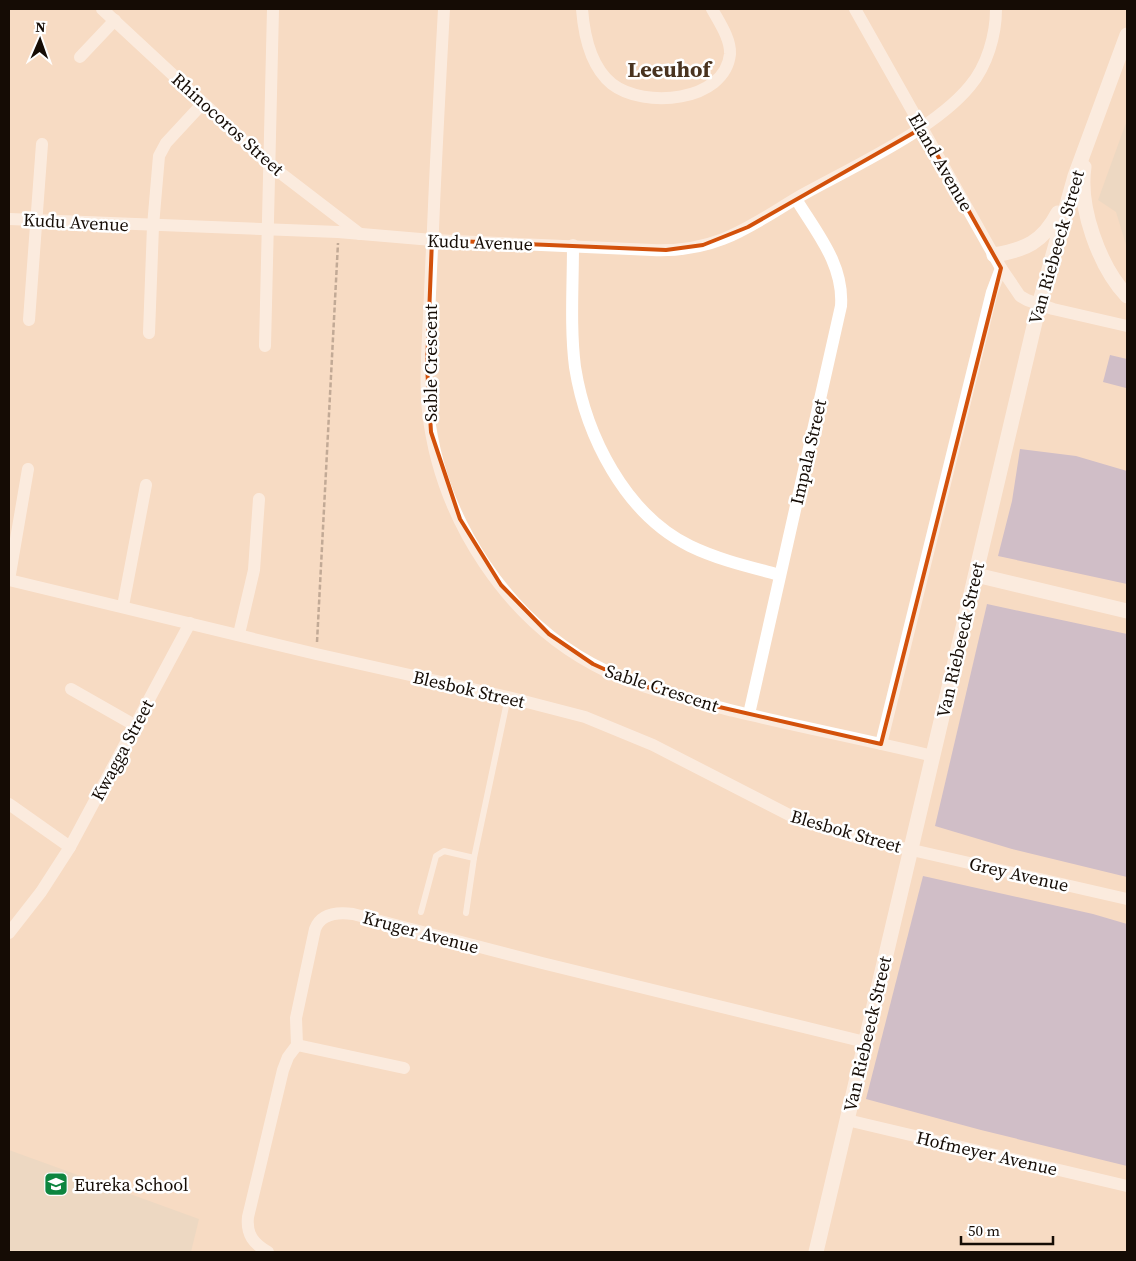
<svg xmlns="http://www.w3.org/2000/svg" width="1136" height="1261" font-family="'Source Serif 4',serif">
  <style>
    .education { fill: #e0d6c1 }
    .building { fill: #9f9bcd }
    .lines { fill: none; stroke-linecap: round; stroke-linejoin: round }
    .path { stroke: #826f60; stroke-width: 2.5; stroke-dasharray: 5 2.5; stroke-linecap: butt }
    .service { stroke: #fff; stroke-width: 6 }
    .minor { stroke: #fff; stroke-width: 12 }
    .tertiary { stroke: #fff; stroke-width: 15 }
    .marked { fill: none; stroke: #d3510b; stroke-width: 4; stroke-linejoin: round }
    .labels { text-anchor: middle; dominant-baseline: central; stroke-width: 5; stroke-linejoin: round; paint-order: stroke }
    .street-label { font-size: 18px; fill: #150c05; stroke: #fff }
    .poi-label { font-size: 18px; fill: #150c05; stroke: #fff; text-anchor: start }
    .district-label { font-size: 22px; font-weight: bold; fill: #49331f; stroke: #fff }
  </style>
  <rect width="100%" height="100%" fill="#f7dbc3"/>
  <g class="education">
    <path d="M1127 120V248L1116 212 1098 200Z"/>
    <path d="M9 1150 199 1219 191 1252H9Z"/>
  </g>
  <g class="building">
    <path d="M1110 355 1127 359 1126 388 1103 382Z"/>
    <path d="M1020 449 1076 456 1127 471V584L998 556 1012 501Z"/>
    <path d="M987 604 1127 634V877L1012 849 935 826Z"/>
    <path d="M923 876 1093 914 1127 924V1166L981 1130 866 1099Z"/>
  </g>
  <g class="lines">
    <path class="path" d="M317 642 338 243"/>
    <g class="service">
      <path d="M421 912 436 856 444 851 474 858"/>
      <path d="M466 913 474 858 508 697"/>
    </g>
    <g class="minor">
      <path d="M102 9 270 165 360 234"/>
      <path d="M444 9C440 82 436 155 433 229 431 264 430 300 428 336 427 361 425 386 428 411 440 518 507 624 606 671 646 690 691 700 734 711 800 727 867 740 933 756"/>
      <path d="M582 9C584 35 591 67 612 84 644 109 725 102 730 54 731 39 719 22 712 9"/>
      <path d="M855 9 1001 268 1020 296 1027 300 1053 309 1127 326"/>
      <path d="M80 57 115 20"/>
      <path d="M9 219 338 232 432 240 652 250C676 251 700 248 723 239 751 228 776 210 802 195 852 167 934 130 970 86 987 66 996 35 996 9"/>
      <path d="M573 245C573 286 570 327 575 367 586 436 625 514 690 546 719 560 750 567 780 575"/>
      <path d="M29 320 42 144"/>
      <path d="M149 333 153 226 159 156 166 143 203 103"/>
      <path d="M265 346 273 9"/>
      <path d="M9 580 316 654 508 697 585 717 653 745 799 820 855 837 1127 899"/>
      <path d="M9 580 28 469"/>
      <path d="M123 606 146 485"/>
      <path d="M239 634 254 570 259 499"/>
      <path d="M71 689 136 726"/>
      <path d="M749 714 841 306C844 264 816 232 796 199"/>
      <path d="M881 744 992 292 1001 268"/>
      <path d="M9 804 70 847"/>
      <path d="M9 933 41 892 70 847 190 623"/>
      <path d="M297 1045 404 1068"/>
      <path d="M847 1120 1127 1186"/>
      <path d="M268 1252C254 1244 246 1235 248 1217L283 1070 288 1057 297 1045 296 1018 315 929C321 913 338 912 353 914L542 963 865 1042"/>
    </g>
    <g class="tertiary">
      <path d="M1084 167C1078 207 1099 266 1127 296"/>
      <path d="M994 255C1025 250 1043 242 1058 213"/>
      <path d="M976 575 1127 611"/>
      <path d="M816 1252 1039 305 1075 176 1127 35"/>
    </g>
  </g>
  <path d="M0 0H1136V1261H0ZM922 128 1001 268 881 744 702 703 637 684 593 664 549 634 501 585 460 519 431 432 427 366 432 240 666 250 703 245 748 227Z" fill="#f7dbc3" fill-opacity=".55" fill-rule="evenodd"/>
  <path class="marked" d="M922 128 1001 268 881 744 702 703 637 684 593 664 549 634 501 585 460 519 431 432 427 366 432 240 666 250 703 245 748 227Z"/>
  <defs>
    <g id="school-square" transform="scale(1.25)"><rect x="-9" y="-9" width="18" height="18" rx="4" fill="#0d853f" stroke="#fff"/><path d="M0-5L7-2L0 1L-7-2ZM-4 1L0 2.5L4 1V4Q0 6-4 4Z" fill="#fff"/></g>
  </defs>
  <g fill-rule="evenodd">
    <use href="#school-square" x="56" y="1184"/>
  </g>
  <g class="labels">
    <g class="street-label">
      <text transform="translate(228 124) rotate(42)">Rhinocoros Street</text>
      <text transform="translate(941 162) rotate(60)">Eland Avenue</text>
      <text transform="translate(76 222) rotate(3)">Kudu Avenue</text>
      <text transform="translate(480 242) rotate(2)">Kudu Avenue</text>
      <text transform="translate(1056 247) rotate(-74)">Van Riebeeck Street</text>
      <text transform="translate(430 363) rotate(-90)">Sable Crescent</text>
      <text transform="translate(808 452) rotate(-77)">Impala Street</text>
      <text transform="translate(960 640) rotate(-77)">Van Riebeeck Street</text>
      <text transform="translate(662 688) rotate(18)">Sable Crescent</text>
      <text transform="translate(469 689) rotate(13)">Blesbok Street</text>
      <text transform="translate(122 750) rotate(-62)">Kwagga Street</text>
      <text transform="translate(846 831) rotate(16)">Blesbok Street</text>
      <text transform="translate(1019 874) rotate(13)">Grey Avenue</text>
      <text transform="translate(421 932) rotate(15)">Kruger Avenue</text>
      <text transform="translate(867 1034) rotate(-77)">Van Riebeeck Street</text>
      <text transform="translate(987 1153) rotate(13)">Hofmeyer Avenue</text>
    </g>
    <g class="poi-label">
      <text x="74" y="1184">Eureka School</text>
    </g>
    <g class="district-label">
      <text x="669" y="69">Leeuhof</text>
    </g>
  </g>
  <rect width="1136" height="1261" fill="none" stroke="#150c05" stroke-width="20"/>
  <g transform="translate(40 40) rotate(2)" stroke="#ffffff" stroke-width="4" paint-order="stroke">
  <path d="M0-4L9 19L0 12L-9 19Z" fill="#150c05"/>
  <text y="-8" font-size="14" font-weight="bold" text-anchor="middle" fill="#150c05">N</text>
  </g>
  <path d="M961 1236v8h92v-8" fill="none" stroke="#150c05" stroke-width="2.5"/>
  <text x="968" y="1236" font-size="15" fill="#150c05" stroke="#ffffff" stroke-width="4" paint-order="stroke">50 m</text>
</svg>
